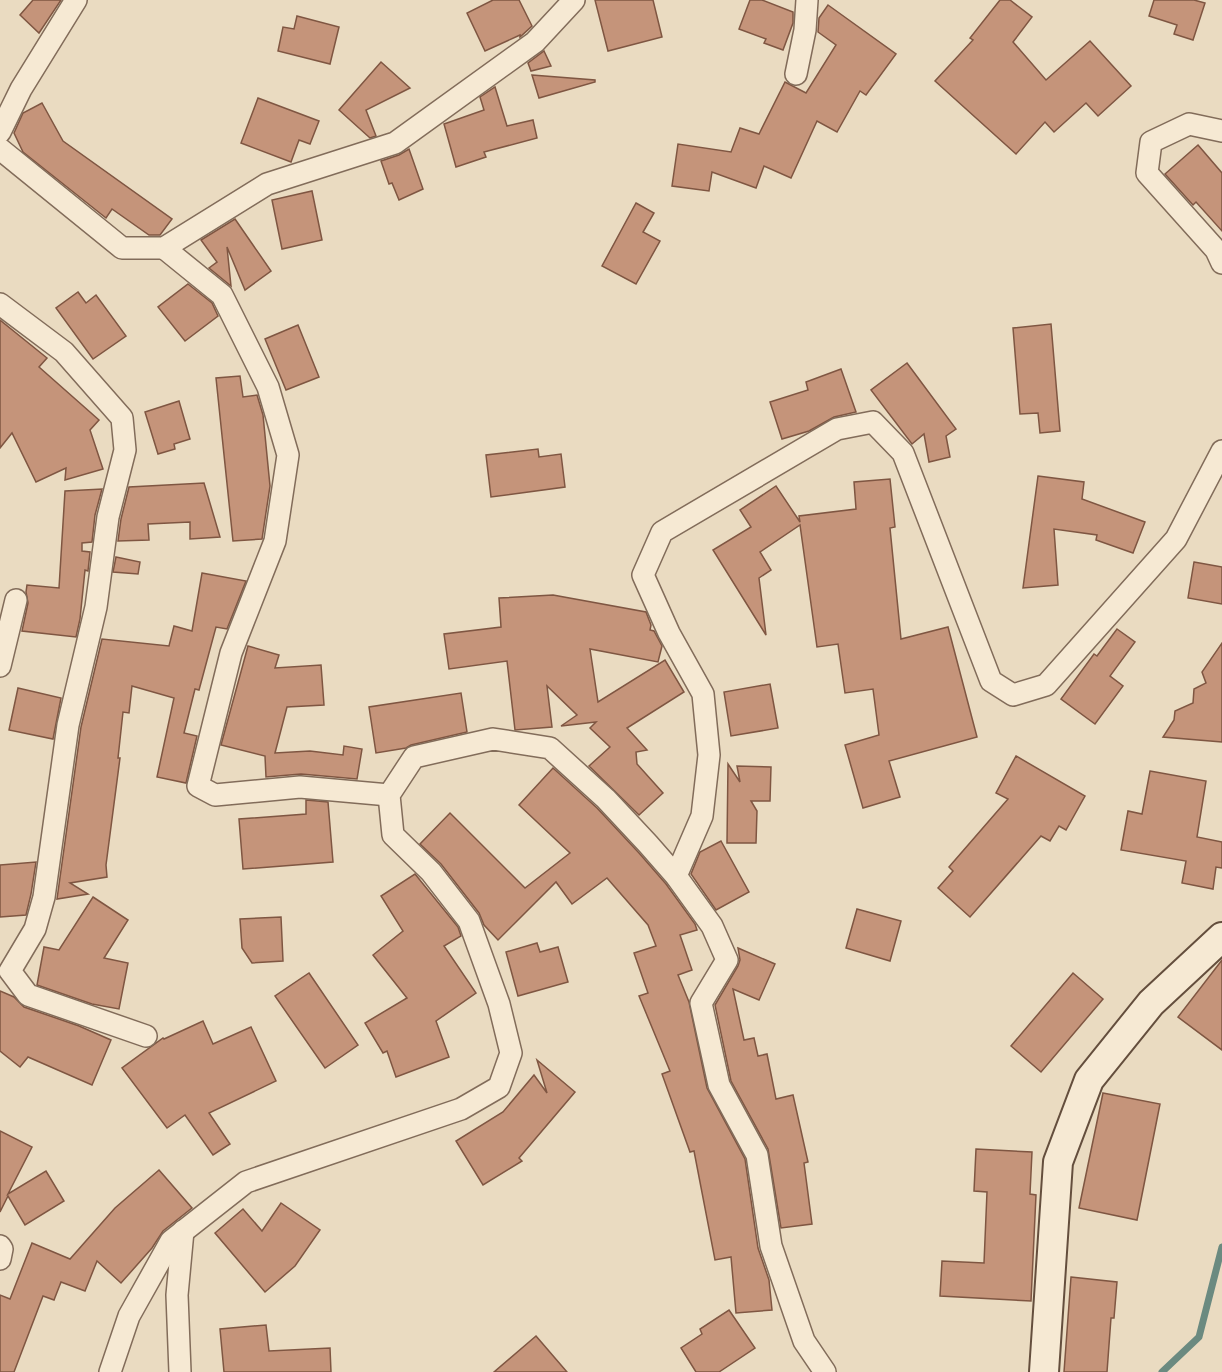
<svg xmlns="http://www.w3.org/2000/svg" width="1222" height="1372" font-family="Literata,serif">
  <style>
    .lines { fill: none; stroke-linecap: round; stroke-linejoin: round }
    .stream { stroke: #6b8a80; stroke-width: 7 }
    .building { fill: #c5947a; stroke: #7f5642; stroke-width: 1.5 }
    .street-casing { stroke: #826c5a; stroke-width: 24 }
    .secondary-casing { stroke: #644e3d; stroke-width: 32 }
    .street { stroke: #f6e9d3; stroke-width: 21 }
    .secondary { stroke: #f6e9d3; stroke-width: 28 }
  </style>
  <rect width="100%" height="100%" fill="#eadbc1"/>
  <g class="lines">
    <path class="stream" d="M1162 1372 1199 1337 1222 1247"/>
  </g>
  <g class="building">
    <path d="M33 0H61L39 33 20 15Z"/>
    <path d="M493 0H519L532 26 520 37V35L485 51 467 13Z"/>
    <path d="M595 0H653L662 37 608 51Z"/>
    <path d="M750 0H762L793 12V23L783 50 764 43 766 39 739 29Z"/>
    <path d="M1000 0H1010L1032 17 1013 42 1046 80 1090 41 1131 86 1098 116 1086 103 1054 132 1045 122 1016 154 935 81 973 40 970 38Z"/>
    <path d="M1154 0H1194L1205 3 1193 40 1174 34 1177 25 1149 16Z"/>
    <path d="M828 5 896 54 866 95 860 91 837 132 817 121 791 178 764 166 756 188 712 172 709 191 672 186 678 144 731 152 740 128 759 134 785 82 806 93 836 45 818 32 819 18Z"/>
    <path d="M297 16 339 27 330 64 278 51 283 27 294 29Z"/>
    <path d="M544 51 551 66 531 71 528 63Z"/>
    <path d="M381 62 410 88 366 110 376 136 370 138 339 110Z"/>
    <path d="M532 75 595 80V82L539 98Z"/>
    <path d="M495 87 507 126 533 120 537 138 484 152 486 157 456 167 444 124 484 110 480 97Z"/>
    <path d="M258 98 319 121 310 144 299 140 291 162 241 143Z"/>
    <path d="M42 103 63 141 172 219 160 235H149L112 209 106 218 23 152 14 133 23 113Z"/>
    <path d="M1198 145 1222 173V231L1196 202 1193 205 1165 174Z"/>
    <path d="M409 149 423 189 399 200 392 183 389 184 381 161 399 155Z"/>
    <path d="M312 191 322 240 282 249 272 200Z"/>
    <path d="M636 203 654 213 643 232 660 241 636 284 602 266Z"/>
    <path d="M235 219 271 271 245 290 227 247 231 286 209 268 217 262 201 240Z"/>
    <path d="M188 284 212 303 218 316 185 341 158 307Z"/>
    <path d="M78 292 86 303 96 295 126 336 93 359 56 308Z"/>
    <path d="M0 320 47 358 39 367 99 420 90 430 103 469 65 480 66 468 36 482 12 433 0 448Z"/>
    <path d="M1051 324 1060 431 1040 433 1038 413 1020 414 1013 328Z"/>
    <path d="M298 325 319 377 286 390 265 339Z"/>
    <path d="M907 363 956 429 946 436 950 457 929 462 924 434 912 444 871 390Z"/>
    <path d="M841 369 856 412 834 417 809 431 782 439 770 402 808 390 806 382Z"/>
    <path d="M240 376 243 397 257 395 263 415 270 486 262 539 233 541 216 378Z"/>
    <path d="M179 401 190 439 174 444 175 449 158 454 145 412Z"/>
    <path d="M538 449 539 457 561 454 565 487 491 497 486 455Z"/>
    <path d="M1038 476 1084 482 1082 499 1145 522 1133 553 1096 540 1097 535 1054 529 1058 585 1023 588Z"/>
    <path d="M890 479 895 527 890 528 901 639 948 627 977 737 889 761 900 797 863 808 845 745 879 735 873 689 845 693 838 644 817 647 800 525 760 552 771 570 759 578 766 635 713 550 751 527 740 510 776 486 800 522 799 516 856 509 854 482Z"/>
    <path d="M204 483 220 537 190 539V522L148 524 149 540 118 541 121 519 129 487Z"/>
    <path d="M102 489 95 515 92 542 82 543V551L90 552 88 571 85 570 80 619 76 637 22 631 28 603 26 592 27 585 59 588 65 491Z"/>
    <path d="M116 557 140 562 138 574 113 572Z"/>
    <path d="M1194 562 1222 567V604L1188 598Z"/>
    <path d="M202 573 246 581 227 629 216 627 199 690 195 689 184 733 197 736 186 783 157 777 174 698 132 686 129 713 123 712 118 758H120L106 865 107 877 70 883 88 894 57 899 81 727 102 639 169 646 174 626 192 631Z"/>
    <path d="M553 595 646 612 651 625 650 630 654 631 662 646 658 662 590 649 598 702 665 660 684 692 627 728 647 750 636 752 637 764 663 793 639 815 589 766 610 747 590 728 596 722 561 726 577 715 547 686 552 727 515 730 507 661 449 669 444 634 501 627 499 598Z"/>
    <path d="M1117 629 1135 642 1110 676 1123 686 1095 724 1061 699 1094 654 1097 656Z"/>
    <path d="M1222 643V742L1163 737 1174 720 1175 711 1193 703 1194 689 1206 683 1202 672Z"/>
    <path d="M248 646 279 655 275 668 321 665 324 705 287 707 275 753 310 751 343 755 344 746 362 749 357 779 301 774 266 777 265 756 221 745Z"/>
    <path d="M770 684 778 728 731 736 724 692Z"/>
    <path d="M18 688 61 698 53 739 9 730Z"/>
    <path d="M461 693 467 732 411 745 406 748 376 753 369 707Z"/>
    <path d="M1016 756 1085 796 1066 830 1059 826 1050 841 1041 836 970 917 938 888 953 871 949 867 1008 799 996 793Z"/>
    <path d="M728 764 740 782 737 766 771 767 770 801H751L757 811 756 843H727Z"/>
    <path d="M553 768 597 808 639 853 666 884 695 924 697 930 680 935 692 970 678 975 689 1002 707 1088 745 1159 758 1248 769 1280 772 1310 736 1313 731 1257 715 1260 694 1151 690 1152 662 1074 670 1071 639 996 648 993 634 953 656 946 648 925 607 878 572 904 556 882 498 940 484 925 479 913 441 864 420 844 450 813 525 888 570 853 519 805Z"/>
    <path d="M1150 771 1206 781 1197 837 1222 842V868L1216 867 1213 889 1182 883 1186 861 1121 850 1128 811 1142 814Z"/>
    <path d="M306 800 328 802 333 862 243 869 239 819 306 814Z"/>
    <path d="M721 841 749 892 716 910 691 874 700 852Z"/>
    <path d="M36 862 31 894 26 915 0 917V865Z"/>
    <path d="M415 874 458 927 461 936 444 946 476 993 436 1021 449 1057 396 1077 387 1051 383 1053 365 1023 407 998 373 955 403 931 381 896Z"/>
    <path d="M93 897 128 920 104 958 128 963 119 1009 92 1004 37 985 44 947 59 950Z"/>
    <path d="M857 909 901 921 890 961 846 948Z"/>
    <path d="M281 917 283 961 252 963 242 948 240 919Z"/>
    <path d="M537 943 540 952 558 947 568 982 518 996 506 952Z"/>
    <path d="M738 948 775 964 759 1000 733 989 744 1040 754 1038 758 1056 767 1054 776 1099 793 1095 808 1162 804 1163 812 1224 781 1228 768 1149 731 1081 715 1005 738 966 740 960Z"/>
    <path d="M1222 960V1050L1178 1017Z"/>
    <path d="M309 973 358 1045 325 1068 275 996Z"/>
    <path d="M1073 973 1103 999 1041 1072 1011 1046Z"/>
    <path d="M0 991 14 997 24 1007 79 1026 111 1040 92 1085 28 1057 20 1067 0 1051Z"/>
    <path d="M203 1021 213 1044 251 1027 276 1081 209 1113 230 1144 213 1155 185 1115 167 1128 122 1068 163 1038 164 1039Z"/>
    <path d="M537 1060 575 1092 519 1158 522 1161 483 1185 456 1141 503 1112 534 1075 547 1093Z"/>
    <path d="M1103 1093 1160 1104 1137 1220 1079 1208Z"/>
    <path d="M0 1131 32 1147 8 1194 46 1171 64 1201 25 1225 8 1196 0 1212Z"/>
    <path d="M976 1149 1032 1152 1030 1194 1036 1195 1031 1301 940 1296 942 1261 984 1263 987 1192 974 1191Z"/>
    <path d="M159 1170 192 1208 163 1231 152 1248 121 1283 97 1261 85 1291 61 1282 54 1300 43 1296 14 1372H0V1295L10 1299 32 1243 70 1259 115 1208Z"/>
    <path d="M281 1203 320 1230 295 1266 265 1292 215 1233 243 1209 262 1231Z"/>
    <path d="M1071 1277 1117 1282 1114 1318H1111L1107 1372H1064Z"/>
    <path d="M729 1310 755 1348 719 1372H696L681 1348 702 1334 700 1329Z"/>
    <path d="M266 1325 269 1351 330 1348 331 1372H224L220 1329Z"/>
    <path d="M536 1336 567 1372H494Z"/>
  </g>
  <g class="lines">
    <g class="street-casing">
      <g id="street">
        <path d="M796 74 805 30 807 0"/>
        <path d="M1222 131 1189 124 1151 142 1147 173 1216 250 1222 263"/>
        <path d="M0 132 21 89 76 0"/>
        <path d="M0 149 122 248H164L267 184 395 143 535 42 574 0"/>
        <path d="M164 248 222 295 268 387 288 455 275 541 231 653 198 786 215 795 300 787 389 795"/>
        <path d="M0 304 64 352 122 418 125 450 108 517 96 607 68 725 44 897 35 929 10 971 28 995 146 1036"/>
        <path d="M0 666 16 600"/>
        <path d="M676 876 702 816 709 755 703 694 669 633 643 575 662 532 837 429 873 422 903 453 991 681 1013 695 1046 685 1176 539 1222 451"/>
        <path d="M0 1246 2 1249 0 1259"/>
        <path d="M110 1372 129 1316 171 1241 246 1182 461 1109 499 1087 511 1053 499 1004 469 921 431 872 393 835 389 795 414 757 493 739 550 748 606 799 648 844 676 876 712 926 727 960 701 1003 719 1085 757 1155 771 1246 804 1341 825 1372"/>
        <path d="M180 1372 177 1295 183 1231"/>
      </g>
    </g>
    <g class="secondary-casing">
      <path id="secondary" d="M1044 1372 1058 1162 1089 1080 1151 1003 1222 937"/>
    </g>
    <use href="#street" class="street"/>
    <use href="#secondary" class="secondary"/>
  </g>
</svg>
